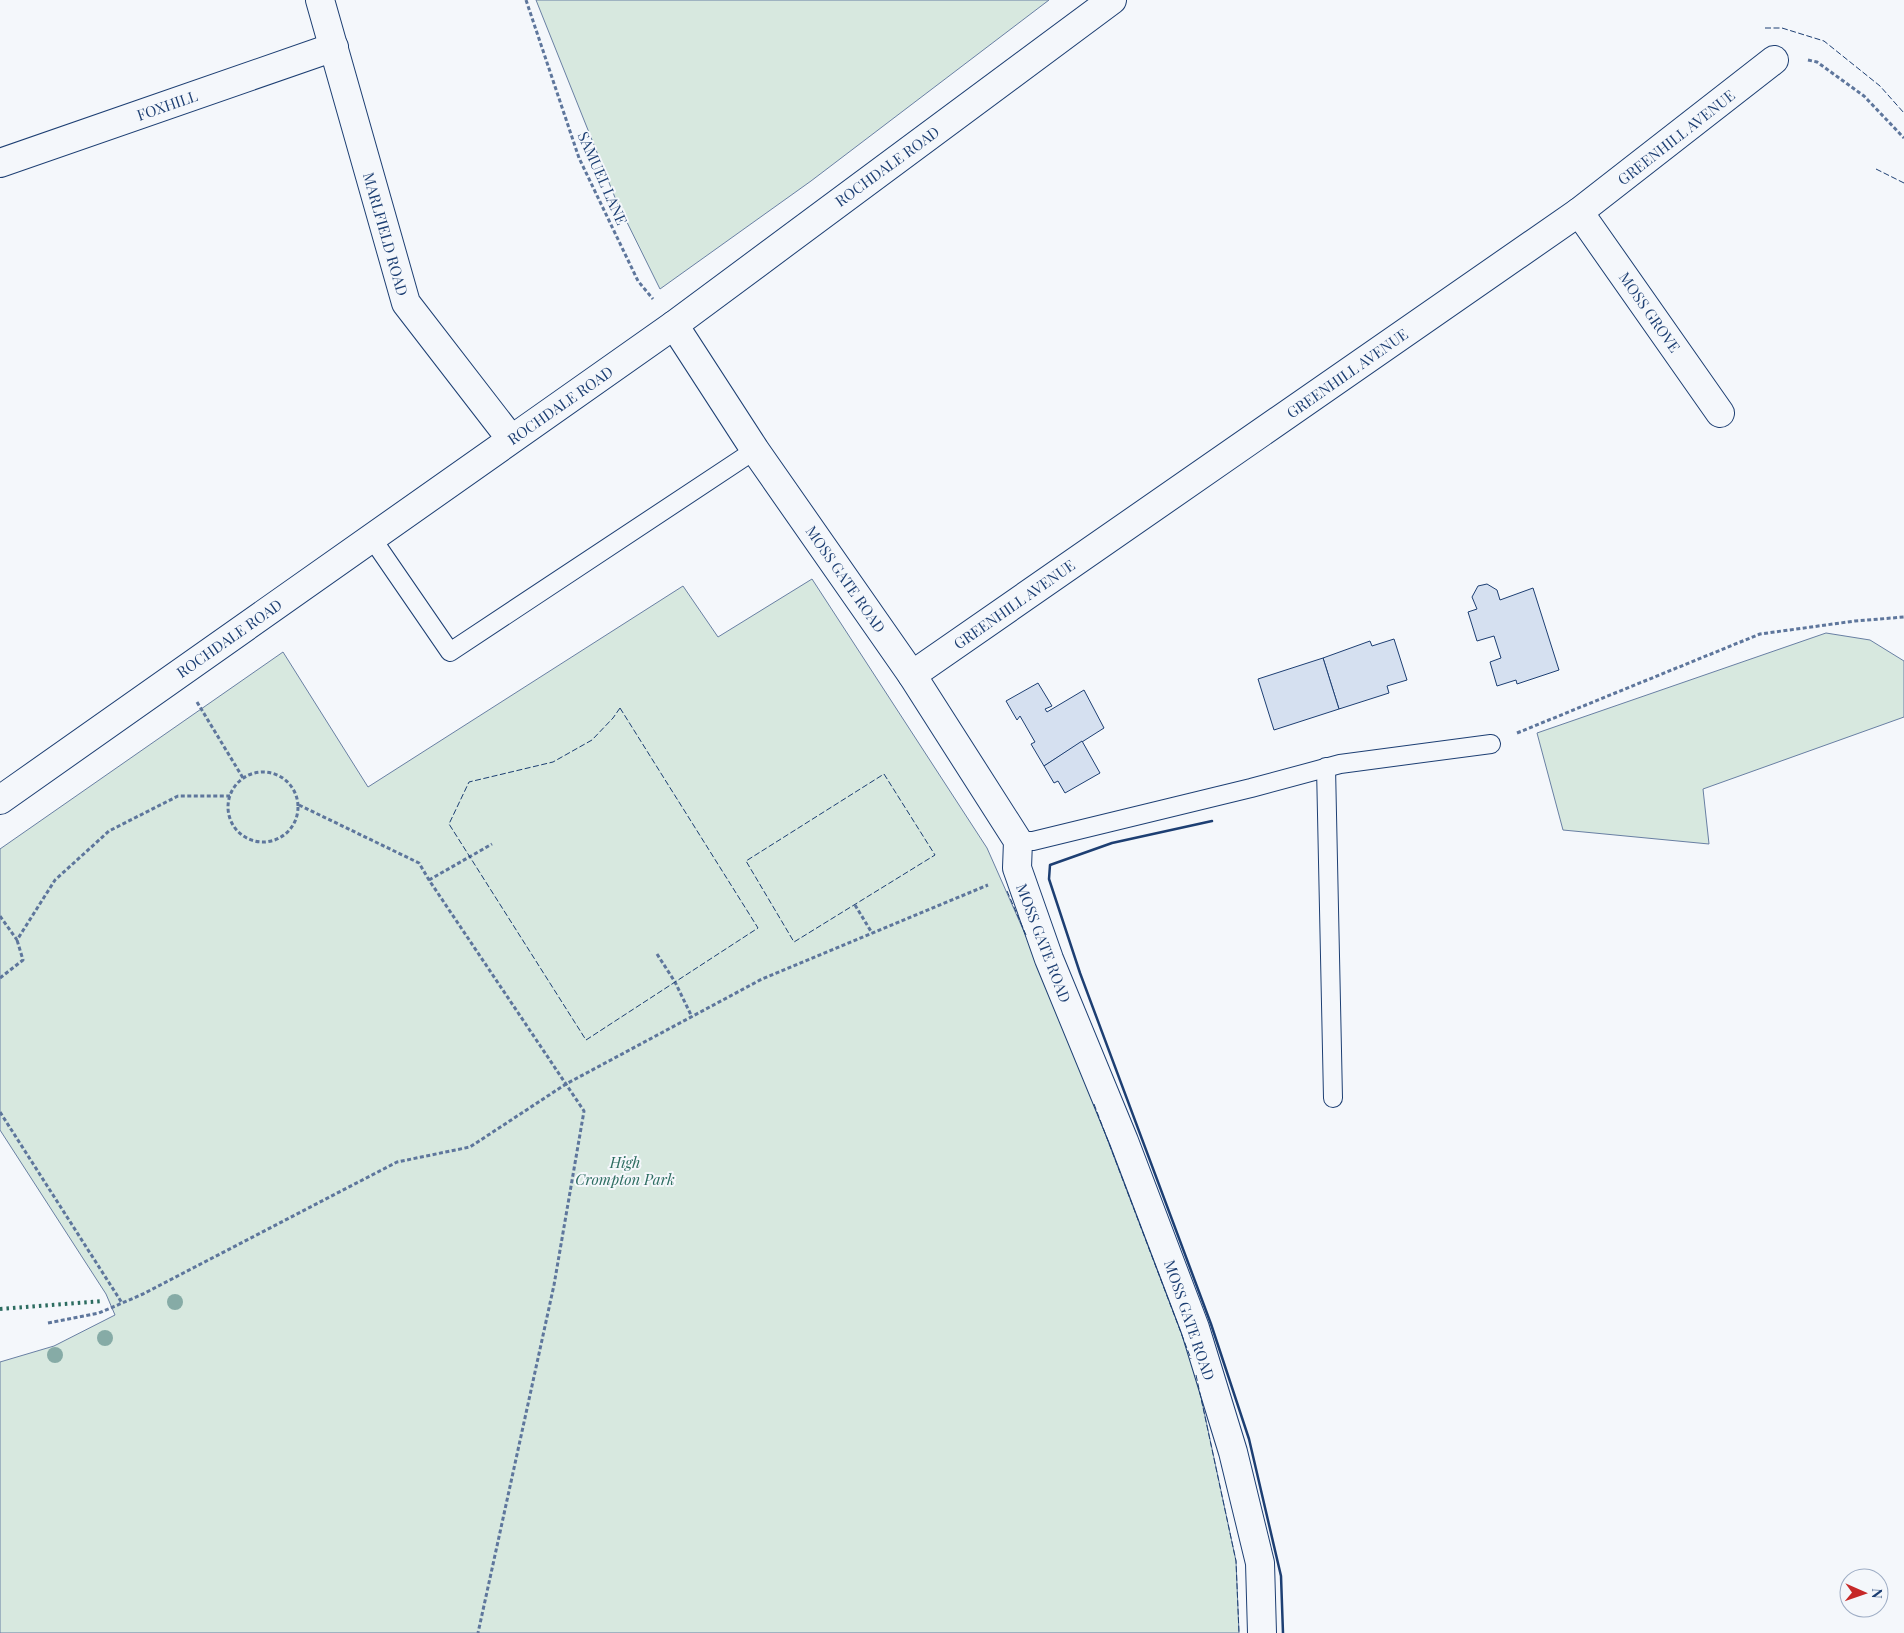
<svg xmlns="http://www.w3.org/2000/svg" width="1904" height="1633" font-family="'Playfair Display',serif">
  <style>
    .green { fill: #d7e8df; stroke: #687fa3 }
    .building { fill: #d5e0f0; stroke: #1d3f73 }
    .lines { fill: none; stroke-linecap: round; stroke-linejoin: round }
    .service-casing { stroke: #1d3f73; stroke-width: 20 }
    .minor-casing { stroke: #1d3f73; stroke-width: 30 }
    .secondary-casing { stroke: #1d3f73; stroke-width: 30 }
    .path { stroke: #5e769c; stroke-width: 3; stroke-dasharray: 4 2.5; stroke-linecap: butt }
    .service { stroke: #f4f7fb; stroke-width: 18 }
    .minor { stroke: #f4f7fb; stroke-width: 28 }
    .secondary { stroke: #f4f7fb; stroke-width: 28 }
    .hedge { stroke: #2c6c60; stroke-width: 4; stroke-dasharray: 2.5 4; stroke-linecap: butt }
    .fence { stroke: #1d3f73; stroke-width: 1; stroke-dasharray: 6 2.5; stroke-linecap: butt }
    .wall { stroke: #1d3f73; stroke-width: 2.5 }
    .tree { fill: #86aba6 }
    .labels { text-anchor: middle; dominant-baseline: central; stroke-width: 4; stroke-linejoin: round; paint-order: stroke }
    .street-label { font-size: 15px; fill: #1d3f73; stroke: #f4f7fb }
    .park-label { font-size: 15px; font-style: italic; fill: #2c6c60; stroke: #f4f7fb }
  </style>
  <rect width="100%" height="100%" fill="#f4f7fb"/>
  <g class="green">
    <path d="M536 0H1049L811 181 660 289 616 200Z"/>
    <path d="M812 579 987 848 1053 997 1195 1369 1236 1561 1239 1633H0V1362L54 1346 115 1315 106 1294 0 1130V849L283 652 368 787 683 586 718 637Z"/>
    <path d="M1826 633 1870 640 1904 661V717L1703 789 1709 844 1563 830 1537 733Z"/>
  </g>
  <g class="building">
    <path d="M1487 584 1497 590 1500 600 1533 588 1559 670 1517 684 1516 680 1497 686 1490 662 1501 658 1494 636 1477 641 1468 612 1477 609 1472 597 1478 586Z"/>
    <path d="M1394 639 1407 680 1387 686 1389 693 1339 709 1323 658 1370 641 1372 646Z"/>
    <path d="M1323 658 1339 709 1274 730 1258 679Z"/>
    <path d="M1038 683 1052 706 1045 709 1047 712 1084 690 1104 728 1044 766 1031 744 1035 742 1020 716 1017 720 1006 701Z"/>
    <path d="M1082 741 1100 773 1065 793 1058 781 1054 783 1044 766Z"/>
  </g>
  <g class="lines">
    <g class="service-casing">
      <g id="service">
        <path d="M371 537 450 652 755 450"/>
        <path d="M1326 767 1333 1098"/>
        <path d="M1018 841H1033L1251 788 1340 764 1491 744"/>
      </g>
    </g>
    <g class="minor-casing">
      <g id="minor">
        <path d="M320 0 406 303 511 439"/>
        <path d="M0 163 334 47"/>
        <path d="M1579 212 1720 413"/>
        <path d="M674 325 755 450 912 675 1018 841 1017 868 1049 959 1124 1141 1195 1328 1233 1452 1260 1563 1262 1633"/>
        <path d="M912 675 1579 212 1774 60"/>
      </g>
    </g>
    <g class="secondary-casing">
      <path id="secondary" d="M0 800 674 325 1112 0"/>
    </g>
    <g class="path">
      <path d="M526 0 579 158 638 281 653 299"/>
      <path d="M1808 60 1817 62 1864 96 1904 138"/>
      <path d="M197 702 243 778"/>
      <path d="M1517 733 1760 634 1855 621 1904 617"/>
      <circle cx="263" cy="807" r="35"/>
      <path d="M299 805 419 863 429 880 584 1111 554 1285 478 1633"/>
      <path d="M429 880 492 844"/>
      <path d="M855 905 872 933"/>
      <path d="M0 916 17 940 55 880 109 831 178 796H230"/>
      <path d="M657 954 675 982 692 1017"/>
      <path d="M0 978 23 960 17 940"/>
      <path d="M0 1112 122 1303"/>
      <path d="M48 1323 99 1313 143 1294 397 1162 470 1147 566 1084 762 979 988 885"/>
    </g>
    <use href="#service" class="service"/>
    <use href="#minor" class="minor"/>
    <use href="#secondary" class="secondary"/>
    <path class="hedge" d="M0 1309 103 1301"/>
    <g class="fence">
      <path d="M1765 28H1782L1824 41 1880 86 1904 113"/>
      <path d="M1876 169 1904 183"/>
      <path d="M620 708 758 928 586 1040 449 824 469 782 553 762 592 740 613 718Z"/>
      <path d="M884 774 935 855 794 942 746 861Z"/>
      <path d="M1007 891 1026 935"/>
      <path d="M1094 1104 1191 1359"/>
      <path d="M1196 1375 1236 1561 1239 1633"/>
    </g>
    <path class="wall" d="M1212 821 1112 843 1050 865 1049 879 1080 973 1211 1324 1249 1439 1281 1576 1283 1633"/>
  </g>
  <g class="tree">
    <circle cx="175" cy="1302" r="8"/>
    <circle cx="105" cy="1338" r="8"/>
    <circle cx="55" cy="1355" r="8"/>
  </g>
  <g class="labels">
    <g class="street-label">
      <text transform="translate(167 105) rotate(-19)">FOXHILL</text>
      <text transform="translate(1676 137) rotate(-38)">GREENHILL AVENUE</text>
      <text transform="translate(887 166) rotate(-36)">ROCHDALE ROAD</text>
      <text transform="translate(603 178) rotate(66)">SAMUEL LANE</text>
      <text transform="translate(386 234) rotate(74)">MARLFIELD ROAD</text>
      <text transform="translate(1650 312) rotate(55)">MOSS GROVE</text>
      <text transform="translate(1347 373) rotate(-35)">GREENHILL AVENUE</text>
      <text transform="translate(560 405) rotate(-35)">ROCHDALE ROAD</text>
      <text transform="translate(846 579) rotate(55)">MOSS GATE ROAD</text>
      <text transform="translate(1014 604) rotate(-35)">GREENHILL AVENUE</text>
      <text transform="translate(229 638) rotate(-35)">ROCHDALE ROAD</text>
      <text transform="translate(1044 943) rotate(69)">MOSS GATE ROAD</text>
      <text transform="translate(1190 1320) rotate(71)">MOSS GATE ROAD</text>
    </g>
    <g class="park-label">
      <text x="625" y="1162">High<tspan x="625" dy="17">Crompton Park</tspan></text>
    </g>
  </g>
  <g transform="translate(1864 1593) rotate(92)"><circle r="24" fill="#f4f7fb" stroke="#9eadc5"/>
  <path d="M0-4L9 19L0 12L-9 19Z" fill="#c62828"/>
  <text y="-8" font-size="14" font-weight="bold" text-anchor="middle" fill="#1d3f73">N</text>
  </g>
</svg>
